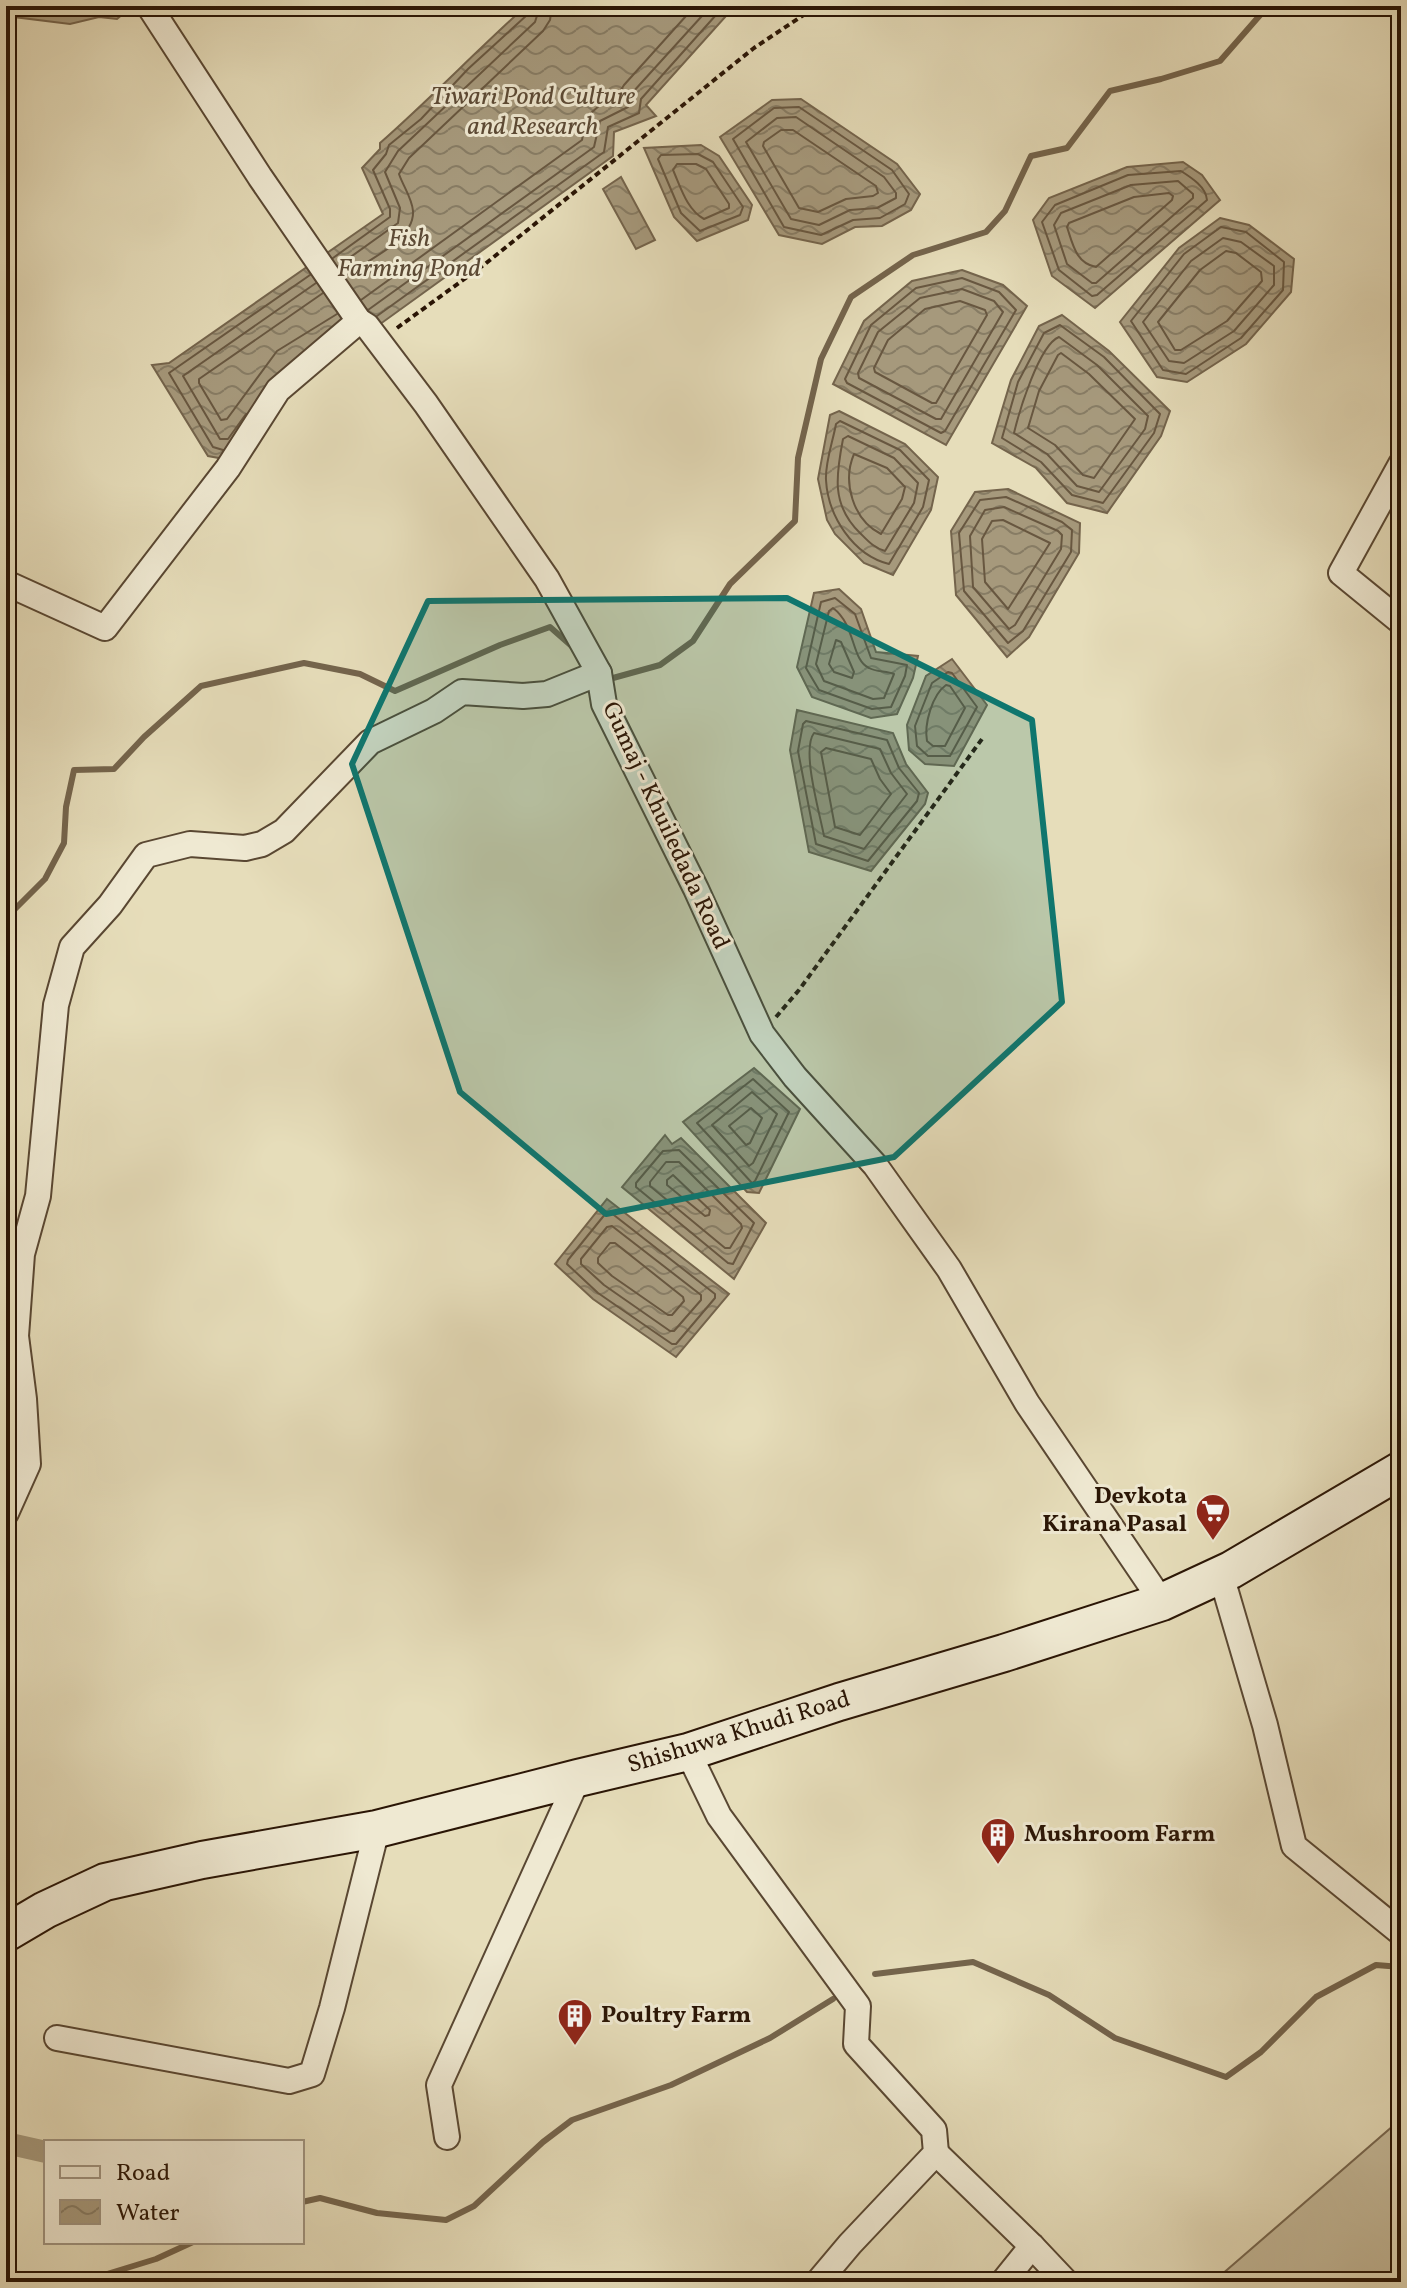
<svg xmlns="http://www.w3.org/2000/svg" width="1407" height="2288" font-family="Vollkorn,serif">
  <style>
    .grass { fill: #c6bb9b; stroke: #786850; stroke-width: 2 }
    .water { fill: url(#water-waves); stroke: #74644c; stroke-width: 2 }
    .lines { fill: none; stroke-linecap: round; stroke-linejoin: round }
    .shore { stroke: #685740; stroke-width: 2 }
    .stream { stroke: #74644c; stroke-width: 6 }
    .canal { stroke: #a6997c; stroke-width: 22 }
    .minor-casing { stroke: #594732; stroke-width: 28 }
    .secondary-casing { stroke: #2a1505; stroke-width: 40 }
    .path { stroke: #2a1505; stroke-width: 4; stroke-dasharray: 6 4; stroke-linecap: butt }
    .minor { stroke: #efe9d2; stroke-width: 24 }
    .secondary { stroke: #efe9d2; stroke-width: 36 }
    .marked { fill: #0f766e; fill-opacity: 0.2; stroke: #0f766e; stroke-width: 6; stroke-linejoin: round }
    .labels { text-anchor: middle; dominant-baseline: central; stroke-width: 6; stroke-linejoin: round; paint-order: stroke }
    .street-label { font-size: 24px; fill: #2a1505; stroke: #efe9d2 }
    .poi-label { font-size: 24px; font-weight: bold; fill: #2a1505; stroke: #efe9d2; text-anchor: start }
    .water-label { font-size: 26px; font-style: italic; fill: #5c4a35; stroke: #efe9d2 }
  </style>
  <defs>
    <pattern id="water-waves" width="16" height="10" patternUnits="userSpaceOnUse" patternTransform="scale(2)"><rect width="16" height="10" fill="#a6997c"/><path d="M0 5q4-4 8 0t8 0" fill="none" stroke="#877c64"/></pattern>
  </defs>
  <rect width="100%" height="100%" fill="#e6ddba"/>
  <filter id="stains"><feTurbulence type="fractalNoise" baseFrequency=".0025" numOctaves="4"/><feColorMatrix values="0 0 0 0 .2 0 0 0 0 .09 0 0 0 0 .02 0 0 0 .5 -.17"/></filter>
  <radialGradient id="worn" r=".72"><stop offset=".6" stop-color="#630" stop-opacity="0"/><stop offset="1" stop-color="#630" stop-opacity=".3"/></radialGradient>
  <path class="grass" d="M1401 2119V2282H1213Z"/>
  <g class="water">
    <path d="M6 6H119L124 13 117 19 99 17 70 24 6 16Z"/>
    <path d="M526 6H735L646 105 656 116 614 132 613 156 383 322 298 371 235 461 208 456 152 365 169 363 383 214 362 168 380 149V143C430 99 476 51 526 6Z"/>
    <path d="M801 99 897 164 920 194 911 210 882 226 855 227 822 244 779 235 720 137 772 100Z"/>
    <path d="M701 145 719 156 752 205 748 220 697 241 674 217 644 148Z"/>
    <path d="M1183 162 1202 175 1220 200 1095 308 1052 276 1033 220 1049 198 1127 167Z"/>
    <path d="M621 177 655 240 636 249 603 189Z"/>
    <path d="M1220 218 1249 225 1294 259 1291 292 1246 344 1187 382 1157 377 1120 322 1179 248Z"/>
    <path d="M962 270 1003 285 1027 306 946 445 833 384 864 321 912 281Z"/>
    <path d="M1062 315 1109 351 1170 411 1161 436 1107 513 1067 503 1036 468 992 443 1011 380 1039 326Z"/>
    <path d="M839 411 905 444 938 477 931 510 893 575 864 563 835 534 827 520 818 479 830 415Z"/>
    <path d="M1008 489 1080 523 1079 553 1029 637 1007 657 956 595 951 531 975 492Z"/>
    <path d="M839 589 861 609 876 652 918 656 913 678 897 714 871 718 812 697 797 667 814 593Z"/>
    <path d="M952 659 987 705 954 766 925 764 909 750 907 725 926 676Z"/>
    <path d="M797 710 893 733 906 764 928 793 925 804 871 871 809 852 790 750Z"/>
    <path d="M754 1068 800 1109 759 1193 747 1192 683 1122Z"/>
    <path d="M665 1135 672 1144 681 1138 766 1223 734 1279 622 1187Z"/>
    <path d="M607 1199 729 1294 676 1357 593 1299 555 1264Z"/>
  </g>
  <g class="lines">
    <g class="shore">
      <path d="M6 8 69 16 97 9 110 10 113 6"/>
      <path d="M799 107 892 170 909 194 905 204 880 218 853 220 821 235 784 227 733 139 774 108Z"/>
      <path d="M796 117 884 177 896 193V198L877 208 850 210 819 225 791 219 746 142 777 118Z"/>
      <path d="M781 130H793L876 186 878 193 873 196 846 199 818 212 799 208 763 146 764 142Z"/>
      <path d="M698 154 713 162 743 207 740 215 700 231 681 213 658 159 661 155Z"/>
      <path d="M677 164H696L706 169 729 204V208L704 219C687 210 681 188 673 170Z"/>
      <path d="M1181 171C1192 178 1206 187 1207 200L1097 295 1092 296 1059 270 1042 222 1055 205 1128 175Z"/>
      <path d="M1178 181 1193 194V198L1096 283H1092L1067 264 1054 225 1061 213 1131 185Z"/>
      <path d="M1169 193 1173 196 1172 200 1096 267C1076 263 1073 245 1067 227L1069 223 1134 197Z"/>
      <path d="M1221 227 1246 232 1284 262 1283 290 1241 338 1186 374 1163 370 1131 321 1184 254Z"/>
      <path d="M1223 238 1241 242 1274 266V285L1234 331 1184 363 1169 361 1143 322 1191 261Z"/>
      <path d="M1226 251 1236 253 1261 272 1262 281 1227 321 1181 350H1175L1158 322 1200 270Z"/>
      <path d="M333 258 390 217V209L373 170 386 154 389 145 421 119 468 69 527 15 530 6"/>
      <path d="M338 266 398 223 400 208 385 172 398 151 535 22 540 6"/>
      <path d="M345 276C366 261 415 240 413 211 412 198 403 186 399 174L409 158 543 31 550 20 552 6"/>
      <path d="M962 278 999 292 1016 310 945 431 941 433 847 383 845 379 871 325 916 288Z"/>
      <path d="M962 289 994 301 1003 312 941 419H936L859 378 858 373 878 332 920 298Z"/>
      <path d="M323 293 199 379V383L221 420 227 419 277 351 337 314"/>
      <path d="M361 300 582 140 585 124 591 113 600 105 616 98 624 85 695 6"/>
      <path d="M960 301 985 310 987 315 936 403H932L875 372 874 368 888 340 925 309Z"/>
      <path d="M368 310 594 147 600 121 628 107 633 92 711 6"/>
      <path d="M377 316 604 152 608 127 639 113 641 99 724 6"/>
      <path d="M1060 325 1104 357 1160 414 1154 433 1103 503 1072 495 1041 462 1002 438 1018 382 1044 333Z"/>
      <path d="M1059 337 1097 365 1148 416 1145 429 1099 492 1077 486 1047 454 1014 433C1019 412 1039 345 1059 337Z"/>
      <path d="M1061 353 1089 374 1135 419 1094 478 1083 475 1055 445 1028 428 1039 391 1058 355Z"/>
      <path d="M246 414 228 439H220L183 376 316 283"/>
      <path d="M840 421 900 450 929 480 923 507 889 564C853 555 828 516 826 480 825 462 833 441 836 424Z"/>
      <path d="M848 436 894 458 918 483 914 503 885 551C874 548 868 541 860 533 831 505 836 475 843 439Z"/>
      <path d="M223 450 213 447 169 373 310 275"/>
      <path d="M854 454 887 468 905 487 902 499 881 534C853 520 842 482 854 454Z"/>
      <path d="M1006 497 1062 522 1072 530 1071 552 1023 631 1008 643 964 591 959 533 980 500Z"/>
      <path d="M1004 507 1058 531 1062 535 1061 549 1015 625 1009 629 973 587 970 536 985 510Z"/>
      <path d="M1003 520 1050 543 1008 609 985 582 982 539 992 521Z"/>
      <path d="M835 598 855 614 871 658 907 665 905 676 891 707 872 709 819 690 806 668 821 602Z"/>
      <path d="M833 608C856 625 851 660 869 668 876 672 886 671 894 674L884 698 873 699 824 681 816 664 829 611Z"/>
      <path d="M836 640 841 642 854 672 852 678 834 672 829 664Z"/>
      <path d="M948 672 952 673 977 707 950 756H928L917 746 915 726 932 683Z"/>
      <path d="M946 685 950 686 965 708 945 746H933L927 741C924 724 932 695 946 685Z"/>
      <path d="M806 721 887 740 899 768 919 793 917 801 868 861 816 844 798 751 803 724Z"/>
      <path d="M814 733 880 749 891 773 907 794 864 849 824 836C820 814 801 750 814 733Z"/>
      <path d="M826 748 871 759 880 779 891 794 860 835 835 827 821 752Z"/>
      <path d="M753 1079 789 1112 755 1181 752 1183 697 1123Z"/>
      <path d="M752 1092 777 1114 753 1163 749 1166 712 1125Z"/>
      <path d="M751 1108 762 1118 750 1143 746 1145 729 1126Z"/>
      <path d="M679 1150 754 1223 733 1264 728 1263 636 1187V1183L663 1151Z"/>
      <path d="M666 1162H679L741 1224 742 1228 730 1248H725L650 1186V1182Z"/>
      <path d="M673 1175 710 1210 709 1215 705 1216 667 1185V1180Z"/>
      <path d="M610 1212 715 1294V1298L676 1344H672L598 1293 567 1264 568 1260 606 1213Z"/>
      <path d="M612 1226 701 1295V1300L674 1331H670L604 1285 581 1264V1259L607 1227Z"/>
      <path d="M610 1243H615L683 1297 684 1301 672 1315H668L612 1276 598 1263V1258Z"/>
    </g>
    <g class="stream">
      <path d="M1395 6 1401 11"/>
      <path d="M613 678 660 665 693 641 730 584 795 521 798 458 821 359 851 297 913 255 986 232 1005 211 1031 156 1067 148 1110 91 1161 79 1220 61 1268 6"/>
      <path d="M12 912 45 879 64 843 66 807 74 770 114 769 144 737 201 686 304 663 360 674 395 691 500 645 550 627 575 649"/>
      <path d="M875 1974 973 1962 1049 1995 1115 2038 1226 2077 1261 2052 1316 1997 1376 1965 1401 1967"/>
      <path d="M302 2202 320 2198 377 2213 446 2220 474 2206 543 2142 572 2120 671 2085 770 2038 833 1999"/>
      <path d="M81 2282 156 2259 193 2242"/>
    </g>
    <path class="canal" d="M6 2143 46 2152"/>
    <g class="minor-casing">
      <g id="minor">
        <path d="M149 6 260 177 359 321 367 326 426 404 547 579 599 673 604 704 696 889 762 1034 795 1077 875 1165 949 1269 1027 1403 1162 1602"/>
        <path d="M1401 464 1341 573 1401 622"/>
        <path d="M6 583 105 628 228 468 278 390 359 321"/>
        <path d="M6 1513 28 1464 24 1399 16 1336 22 1254 38 1196 56 1005 72 947 110 905 146 855 190 844 245 848 262 844 284 831 370 742 434 711 462 692 523 696 547 694 599 673"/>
        <path d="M1221 1575 1265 1725 1294 1846 1401 1933"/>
        <path d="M688 1752 719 1816 858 2006 856 2044 934 2130 936 2153 850 2244 818 2282"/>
        <path d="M57 2038 289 2081 312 2074 332 2008 377 1829"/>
        <path d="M447 2137 439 2085 578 1778"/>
        <path d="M936 2153 1032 2246"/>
        <path d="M1003 2282 1032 2246 1066 2282"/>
      </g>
    </g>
    <g class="secondary-casing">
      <path id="secondary" d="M6 1933 45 1910 105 1882 202 1860 377 1829 578 1778 688 1752 839 1702 1004 1653 1162 1602 1231 1570 1401 1470"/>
    </g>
    <g class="path">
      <path d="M397 328 485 264 754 48 817 6"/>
      <path d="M776 1017 799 990 982 739"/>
    </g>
    <use href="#minor" class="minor"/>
    <use href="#secondary" class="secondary"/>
  </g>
  <path class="marked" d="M787 598 1032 720 1062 1002 894 1157 606 1214 460 1092 352 764 428 601Z"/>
  <defs>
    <g id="supermarket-pin" transform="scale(1.8)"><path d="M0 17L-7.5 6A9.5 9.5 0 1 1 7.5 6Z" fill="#8f2418" stroke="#efe9d2"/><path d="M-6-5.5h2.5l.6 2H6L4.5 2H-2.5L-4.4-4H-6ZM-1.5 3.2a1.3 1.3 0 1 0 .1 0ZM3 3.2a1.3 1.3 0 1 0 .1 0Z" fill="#fff"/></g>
    <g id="building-pin" transform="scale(1.8)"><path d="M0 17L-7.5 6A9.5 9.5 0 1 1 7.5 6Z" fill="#8f2418" stroke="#efe9d2"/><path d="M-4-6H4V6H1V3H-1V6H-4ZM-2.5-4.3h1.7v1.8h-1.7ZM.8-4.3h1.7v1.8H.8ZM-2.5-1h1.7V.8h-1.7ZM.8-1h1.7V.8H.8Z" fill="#fff"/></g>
  </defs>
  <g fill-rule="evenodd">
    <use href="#supermarket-pin" x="1213" y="1511"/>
    <use href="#building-pin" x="998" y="1835"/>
    <use href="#building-pin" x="575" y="2016"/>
  </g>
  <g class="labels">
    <g class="street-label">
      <text transform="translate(665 826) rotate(65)">Gumaj - Khuiledada Road</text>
      <text transform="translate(739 1733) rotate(-17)">Shishuwa Khudi Road</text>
    </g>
    <g class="poi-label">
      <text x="1187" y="1497" text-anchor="end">Devkota<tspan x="1187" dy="28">Kirana Pasal</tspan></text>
      <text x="1024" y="1835">Mushroom Farm</text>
      <text x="601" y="2016">Poultry Farm</text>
    </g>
    <g class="water-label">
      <text x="533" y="97">Tiwari Pond Culture<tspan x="533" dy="30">and Research</tspan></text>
      <text x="409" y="239">Fish<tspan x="409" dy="30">Farming Pond</tspan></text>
    </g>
  </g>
  <rect width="1407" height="2288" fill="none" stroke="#e6ddba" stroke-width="32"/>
  <rect x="8" y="8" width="1391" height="2272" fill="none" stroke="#2a1505" stroke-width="4"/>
  <rect x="16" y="16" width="1375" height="2256" fill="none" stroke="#2a1505" stroke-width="2"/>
  <rect x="44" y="2140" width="260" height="104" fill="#efe9d2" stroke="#a09480" stroke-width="2"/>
  <rect x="60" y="2166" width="40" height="12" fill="#efe9d2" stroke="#a09480" stroke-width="2"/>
  <text x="116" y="2180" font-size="24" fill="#2a1505">Road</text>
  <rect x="60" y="2200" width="40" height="24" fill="url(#water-waves)" stroke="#a09480" stroke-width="2"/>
  <text x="116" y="2220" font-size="24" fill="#2a1505">Water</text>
  <rect width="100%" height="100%" filter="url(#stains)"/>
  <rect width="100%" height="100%" fill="url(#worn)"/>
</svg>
